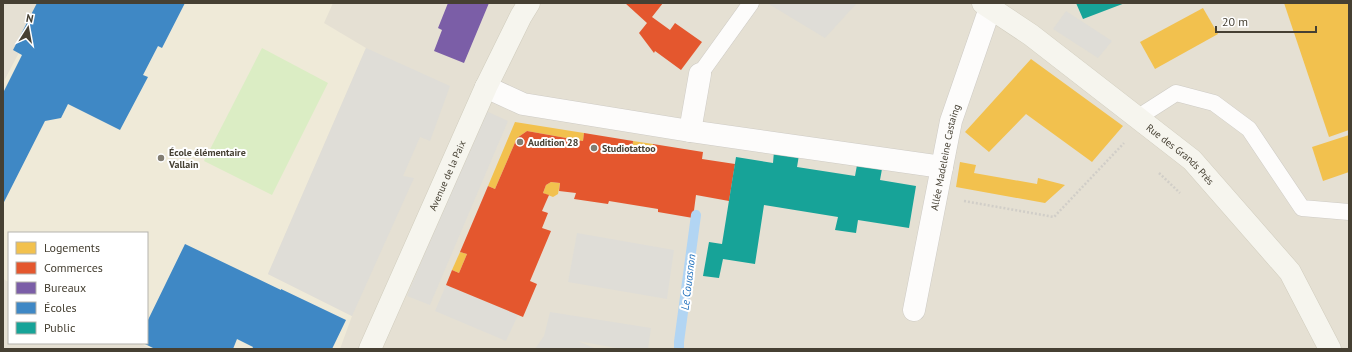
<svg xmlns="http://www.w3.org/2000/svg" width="1352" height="352" font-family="'PT Sans',sans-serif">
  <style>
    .residential { fill: #e5e0d3; fill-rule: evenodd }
    .education { fill: #efead8 }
    .green { fill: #dbedc4 }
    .parking { fill: #dfddd7 }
    .homes { fill: #f2c14e }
    .shops { fill: #e4572e }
    .offices { fill: #7b5ea7 }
    .schools { fill: #3f88c5 }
    .public { fill: #17a398 }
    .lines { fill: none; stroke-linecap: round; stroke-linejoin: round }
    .stream { stroke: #b2d5f3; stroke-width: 10 }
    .lane-casing { stroke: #cecbc5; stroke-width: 17 }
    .street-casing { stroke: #cecbc5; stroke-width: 23 }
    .secondary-casing { stroke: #d0ccbd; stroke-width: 23 }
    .path { stroke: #d1cec8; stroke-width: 2.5; stroke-dasharray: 2 2; stroke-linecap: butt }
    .lane { stroke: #fdfcfb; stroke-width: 16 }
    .street { stroke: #fdfcfb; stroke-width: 22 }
    .secondary { stroke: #f6f5ee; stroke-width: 22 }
    .poi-dot { fill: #827d72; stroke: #fff; stroke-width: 1.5 }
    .labels { text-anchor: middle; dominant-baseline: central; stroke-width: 4; stroke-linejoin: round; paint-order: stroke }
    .poi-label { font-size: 10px; font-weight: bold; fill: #464033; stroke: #fff; text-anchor: start }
    .street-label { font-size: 10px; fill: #464033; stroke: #fff }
    .water-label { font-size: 11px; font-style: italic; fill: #2171bd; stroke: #fff }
  </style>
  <rect width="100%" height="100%" fill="#f0eee7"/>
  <path class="residential" d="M3 3H1349V349H3ZM9 233H147V343H9Z"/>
  <path class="education" d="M45 3H333L324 23 366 48 268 274 352 316 340 349H152L139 343H147V233H9V282L3 279V83Z"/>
  <path class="green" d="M262 48 328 83 272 195 204 161Z"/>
  <g class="parking">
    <path d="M767 3H857L825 38Z"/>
    <path d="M1066 11 1112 41 1098 58 1053 29Z"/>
    <path d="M366 48 450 86 430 141 420 137 403 176 414 178 352 316 268 274Z"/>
    <path d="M484 110 508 121 430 305 407 296Z"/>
    <path d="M577 233 674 250 667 299 568 282Z"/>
    <path d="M446 285 518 315 506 341 435 311Z"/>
    <path d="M550 312 651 328 648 349H622L578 341 596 349H535L544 336Z"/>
  </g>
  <g class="homes">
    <path d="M1284 3H1349V130L1329 137Z"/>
    <path d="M1203 8 1218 34 1155 69 1140 42Z"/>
    <path d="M1031 59 1123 126 1092 162 1026 114 989 152 965 132Z"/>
    <path d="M515 122 584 133 583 141 527 131 517 138 495 189 488 186Z"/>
    <path d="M1349 135V172L1323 181 1312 147Z"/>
    <path d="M633 141 653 144 652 152 632 149Z"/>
    <path d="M960 162 976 165 974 173 1037 184 1038 178 1065 185 1045 203 956 187Z"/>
    <path d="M551 182 560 183 558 194 553 197 543 193 546 185Z"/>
    <path d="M460 252 467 254 459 273 452 270Z"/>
  </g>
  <g class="shops">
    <path d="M625 3H663L652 17 670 30 675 23 702 42 681 70 655 51 654 53 639 33 647 23Z"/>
    <path d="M527 131 583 141 584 133 633 141 632 149 652 152 653 144 703 152 702 159 735 164 729 201 696 195 693 218 658 212V209L609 201 608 204 574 199 576 193 559 191 560 183 551 182 546 185 543 193 549 195 542 211 548 213 542 228 551 231 530 281 537 284 523 317 446 285 452 270 459 273 467 254 460 252 488 186 495 189 517 138Z"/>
  </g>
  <path class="offices" d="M448 3H489L464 63 434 51 442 30 438 28Z"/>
  <g class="schools">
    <path d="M37 3H185L162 48 158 46 143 75 148 77 120 130 68 104 61 118 45 121 3 204V93L22 55 13 50Z"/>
    <path d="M185 244 281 290V289L346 320 332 349H252L253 347 237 339 233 349H155L143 343H147V322Z"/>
  </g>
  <g class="public">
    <path d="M1076 3H1125L1083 19Z"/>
    <path d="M774 151 799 155 797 167 855 176 857 165 882 169 880 180 916 186 909 228 858 220 856 233 835 230 838 217 764 205 755 264 723 259 719 278 703 276 709 242 722 244 736 157 773 163Z"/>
  </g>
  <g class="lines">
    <path class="stream" d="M679 349V342L696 215"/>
    <g class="lane-casing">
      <g id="lane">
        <path d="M700 74 751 3"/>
        <path d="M1137 118 1176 93 1214 103 1249 129 1302 208 1349 212"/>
      </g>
    </g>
    <g class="street-casing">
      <g id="street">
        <path d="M486 87 523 104 690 131 942 167"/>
        <path d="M690 131 700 74"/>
        <path id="s1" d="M914 310 951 121 990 8"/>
      </g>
    </g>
    <g class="secondary-casing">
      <g id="secondary">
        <path id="s2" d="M983 3 1031 35 1192 160 1290 272 1330 349"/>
        <path id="s3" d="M370 349 486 87 521 16 529 3"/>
      </g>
    </g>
    <g class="path">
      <path d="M1159 173 1180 193"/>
      <path d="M964 201 1054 217 1124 143"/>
    </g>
    <use href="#lane" class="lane"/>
    <use href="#street" class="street"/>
    <use href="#secondary" class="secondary"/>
  </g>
  <g class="poi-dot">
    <circle cx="520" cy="142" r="4"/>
    <circle cx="594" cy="148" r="4"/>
    <circle cx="161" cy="158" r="4"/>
  </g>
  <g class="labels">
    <g class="poi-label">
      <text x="528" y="142">Audition 28</text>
      <text x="602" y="148">Studiotattoo</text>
      <text x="169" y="152">École élémentaire<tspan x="169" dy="12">Vallain</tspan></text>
    </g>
    <g class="street-label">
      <text stroke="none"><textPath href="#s2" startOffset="249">Rue des Grands Près</textPath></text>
      <text stroke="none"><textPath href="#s1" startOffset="156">Allée Madeleine Castaing</textPath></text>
      <text stroke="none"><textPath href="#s3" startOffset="190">Avenue de la Paix</textPath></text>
    </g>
    <g class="water-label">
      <text transform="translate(688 282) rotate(-83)">Le Couasnon</text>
    </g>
  </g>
  <rect width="1352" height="352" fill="none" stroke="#464033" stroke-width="8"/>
  <rect x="8" y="232" width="140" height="112" fill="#ffffff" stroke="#b5b3ad"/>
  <rect x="16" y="242" width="20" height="12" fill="#f2c14e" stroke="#b5b3ad"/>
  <text x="44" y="252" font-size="12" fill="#464033">Logements</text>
  <rect x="16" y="262" width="20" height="12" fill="#e4572e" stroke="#b5b3ad"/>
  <text x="44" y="272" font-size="12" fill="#464033">Commerces</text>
  <rect x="16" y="282" width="20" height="12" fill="#7b5ea7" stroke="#b5b3ad"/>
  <text x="44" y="292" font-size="12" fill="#464033">Bureaux</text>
  <rect x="16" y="302" width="20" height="12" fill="#3f88c5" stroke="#b5b3ad"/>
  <text x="44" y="312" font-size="12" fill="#464033">Écoles</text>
  <rect x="16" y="322" width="20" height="12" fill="#17a398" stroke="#b5b3ad"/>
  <text x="44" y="332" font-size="12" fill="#464033">Public</text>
  <g transform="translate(28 28) rotate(11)" stroke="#ffffff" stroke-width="3" paint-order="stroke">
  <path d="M0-3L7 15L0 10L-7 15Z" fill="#464033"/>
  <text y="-6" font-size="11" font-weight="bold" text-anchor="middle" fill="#464033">N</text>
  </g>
  <path d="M1216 26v6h100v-6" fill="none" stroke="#464033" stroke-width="2"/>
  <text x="1222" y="26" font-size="12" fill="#464033" stroke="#ffffff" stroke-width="3" paint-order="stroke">20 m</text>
</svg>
